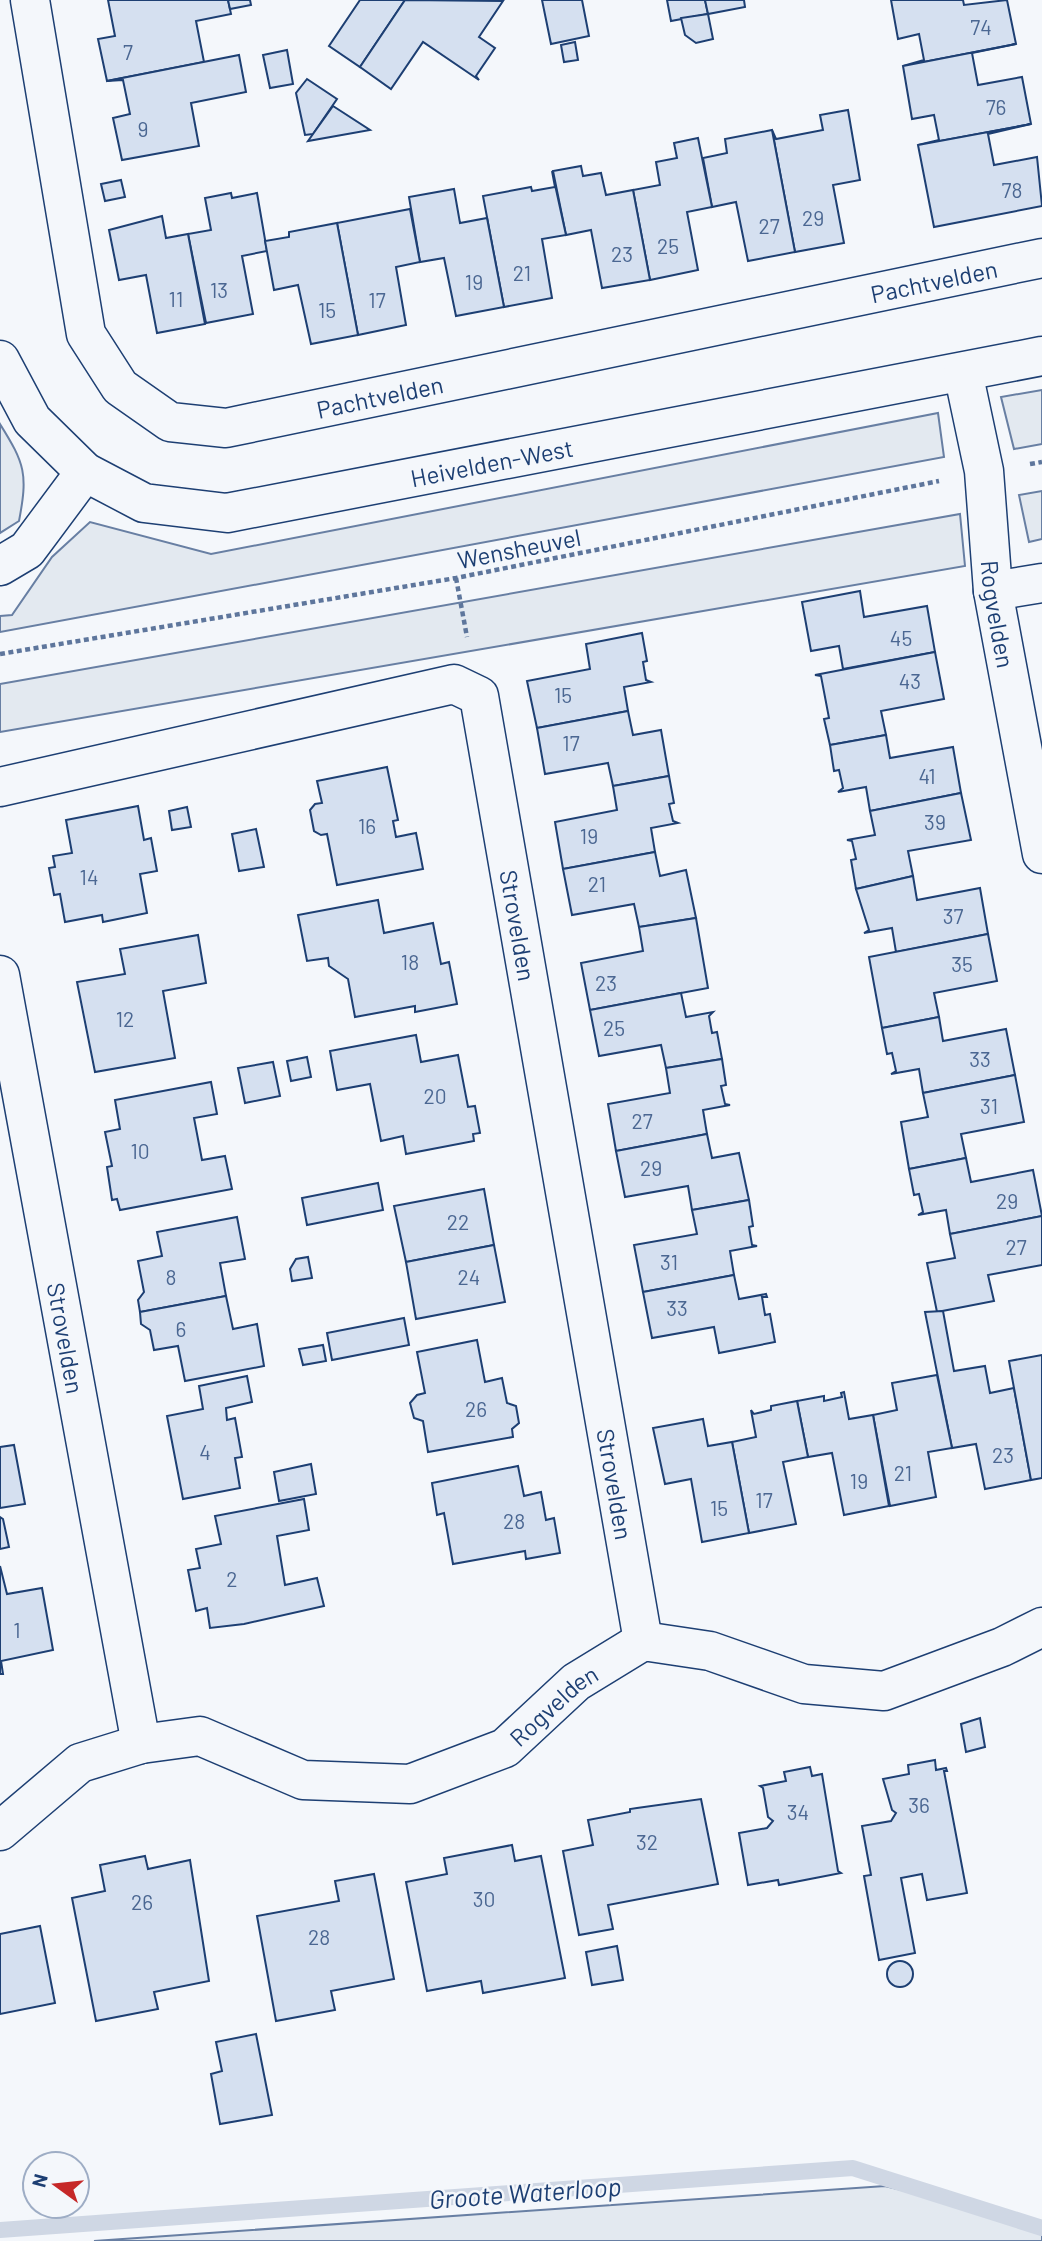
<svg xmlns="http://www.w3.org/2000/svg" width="1042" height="2241" font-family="Barlow,sans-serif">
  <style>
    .green { fill: #e3e9f0; stroke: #687fa3; stroke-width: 2 }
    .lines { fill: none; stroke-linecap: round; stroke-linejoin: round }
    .stream { stroke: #cfd7e4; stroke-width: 16 }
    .building { fill: #d5e0f0; stroke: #1d3f73; stroke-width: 2 }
    .minor-casing { stroke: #1d3f73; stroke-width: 41 }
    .path { stroke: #5e769c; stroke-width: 4.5; stroke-dasharray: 5 3.5; stroke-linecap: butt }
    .minor { stroke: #f4f7fb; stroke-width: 38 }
    .labels { text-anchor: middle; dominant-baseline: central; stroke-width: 5; stroke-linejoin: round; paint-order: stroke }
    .number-label { font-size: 21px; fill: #4b6792 }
    .street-label { font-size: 24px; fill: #1d3f73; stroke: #f4f7fb }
    .water-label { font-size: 26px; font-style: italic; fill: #1d3f73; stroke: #f4f7fb }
  </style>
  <rect width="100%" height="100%" fill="#f4f7fb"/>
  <g class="green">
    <path d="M1042 390V444L1014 449 1001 397Z"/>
    <path d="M938 413 944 457 0 632V616L12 615 52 557 90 522 211 554Z"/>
    <path d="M0 424C25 464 28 474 19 521L0 533Z"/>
    <path d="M1042 491V539L1029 542 1019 495Z"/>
    <path d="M960 514 965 566 0 732V684Z"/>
    <path d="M885 2186 1042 2224V2241H94Z"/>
  </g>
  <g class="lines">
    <path class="stream" d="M0 2230 853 2168 1042 2228"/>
  </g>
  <g class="building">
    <path d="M228 0 231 14 196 21 204 62 107 81 98 39 115 36 108 0Z"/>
    <path d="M228 0H250L251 5 230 9Z"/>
    <path d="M360 0H405L360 67 329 46Z"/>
    <path d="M405 0 503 1 479 37 495 48 476 76 479 80 423 42 391 89 360 67Z"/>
    <path d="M542 0H582L589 36 551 44Z"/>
    <path d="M667 0H705L708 14 671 21Z"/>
    <path d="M705 0H744L745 7 708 14Z"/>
    <path d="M891 0H963L964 5 1007 0 1016 44 903 66 924 60 919 34 898 39Z"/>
    <path d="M708 14 713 39 696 43 685 35 681 18Z"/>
    <path d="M575 42 578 60 564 62 561 45Z"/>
    <path d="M1016 44 972 53 978 85 1022 77 1031 124 918 145 939 140 934 115 912 119 903 66Z"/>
    <path d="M287 50 293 84 270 88 263 55Z"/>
    <path d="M239 55 246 92 191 103 199 146 122 160 113 118 130 114 123 80 107 81Z"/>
    <path d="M307 79 337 99 313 134 305 135 296 93Z"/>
    <path d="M333 106 370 130 308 141Z"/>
    <path d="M848 110 860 180 833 185 844 243 795 252 772 130 776 139 823 130 820 115Z"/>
    <path d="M1031 124 988 134 994 165 1037 157 1042 206 934 227 918 145Z"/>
    <path d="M772 130 795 252 748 261 736 202 712 207 703 158 727 153 725 139Z"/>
    <path d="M698 138 712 207 687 212 698 270 650 280 633 190 660 185 656 162 677 158 674 143Z"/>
    <path d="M581 166 583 176 601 173 606 195 633 190 650 280 602 288 591 230 566 235 553 171Z"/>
    <path d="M552 171 566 235 542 239 552 298 504 307 483 196 531 187 532 191 555 187Z"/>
    <path d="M121 180 125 197 105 201 101 184Z"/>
    <path d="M454 189 460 223 487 218 504 307 456 316 444 258 420 262 409 197Z"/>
    <path d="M231 193 232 198 257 193 267 251 242 256 253 314 206 323 188 234 211 230 205 198Z"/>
    <path d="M410 209 420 262 396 267 406 325 358 335 337 223Z"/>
    <path d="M162 216 166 238 188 234 205 324 157 333 146 275 119 280 109 230Z"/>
    <path d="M337 223 358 335 311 344 298 285 274 290 265 241 289 237V232Z"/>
    <path d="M860 591 864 617 927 606 935 652 843 669 839 646 811 651 802 602Z"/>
    <path d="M642 633 647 661 643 662 646 680 651 682 624 687 628 711 537 728 527 681 590 669 586 644Z"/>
    <path d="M935 652 944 699 881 711 886 735 830 745 824 719 829 718 821 676 815 675Z"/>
    <path d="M628 711 633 735 661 730 669 776 613 786 608 763 545 774 537 728Z"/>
    <path d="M886 735 890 758 953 747 961 793 870 811 866 787 838 792 843 788 839 770 834 771 830 745Z"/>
    <path d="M387 767 398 820 393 821 396 837 416 833 423 869 337 885 327 834 321 835 314 831 310 810 315 804 322 803 317 781Z"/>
    <path d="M669 776 674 803 669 804 673 821 678 823 651 828 655 852 563 869 555 822 617 810 613 786Z"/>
    <path d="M961 793 971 840 908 851 913 876 856 889 851 860 856 859 852 841 847 840 875 835 870 811Z"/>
    <path d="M138 806 144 840 151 838 157 871 140 874 147 913 103 922 102 915 65 922 60 894 54 895 49 868 55 867 53 856 72 853 66 820Z"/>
    <path d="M187 807 191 827 172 830 169 811Z"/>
    <path d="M256 829 264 867 239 871 232 834Z"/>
    <path d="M655 852 660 876 686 870 696 918 639 927 634 904 572 915 563 869Z"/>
    <path d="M913 876 917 900 980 888 988 934 896 952 892 928 864 933 869 930 856 889Z"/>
    <path d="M378 900 384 933 433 923 441 964 449 962 457 1004 415 1012V1006L355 1017 348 979 329 966 328 958 307 961 298 915Z"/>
    <path d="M696 918 708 988 590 1010 581 963 643 951 639 927Z"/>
    <path d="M988 934 997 981 934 993 939 1017 882 1028 869 957Z"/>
    <path d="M198 935 206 983 163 991 175 1058 95 1072 77 982 125 974 120 949Z"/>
    <path d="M681 993 686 1017 713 1012 709 1016 712 1033 717 1032 722 1059 666 1068 661 1045 599 1056 590 1010Z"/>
    <path d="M939 1017 943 1041 1006 1029 1015 1075 923 1093 919 1069 891 1074 896 1071 892 1053 887 1054 882 1028Z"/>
    <path d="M416 1035 421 1062 458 1055 468 1107 475 1106 480 1133 473 1134 474 1141 406 1154 403 1136 381 1141 370 1084 337 1090 330 1051Z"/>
    <path d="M307 1057 311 1077 291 1081 287 1061Z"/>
    <path d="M722 1059 726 1085 721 1086 725 1104 730 1105 703 1110 707 1134 616 1151 608 1104 670 1093 666 1068Z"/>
    <path d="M273 1062 280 1096 245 1103 238 1068Z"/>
    <path d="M1015 1075 1024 1122 961 1134 966 1158 909 1169 901 1122 928 1117 923 1093Z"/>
    <path d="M211 1082 217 1114 194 1118 202 1160 225 1156 232 1189 120 1210 117 1199 112 1200 107 1167 112 1166 105 1132 120 1129 115 1100Z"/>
    <path d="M707 1134 712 1158 739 1153 749 1200 692 1210 688 1186 625 1197 616 1151Z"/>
    <path d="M966 1158 971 1182 1033 1170 1042 1216 950 1234 946 1210 918 1215 923 1212 919 1194 914 1195 909 1169Z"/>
    <path d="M378 1183 383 1210 307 1225 302 1198Z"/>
    <path d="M484 1189 494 1245 406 1262 394 1206Z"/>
    <path d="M749 1200 753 1226 749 1227 752 1245 757 1246 730 1251 734 1275 643 1292 634 1245 697 1234 692 1210Z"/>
    <path d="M1042 1216V1265L988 1275 994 1301 937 1312 927 1263 955 1258 950 1234Z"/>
    <path d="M237 1217 245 1259 220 1263 226 1296 140 1312 138 1300 144 1292 138 1261 162 1256 157 1232Z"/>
    <path d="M494 1245 505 1302 416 1319 406 1262Z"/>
    <path d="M308 1257 312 1278 292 1281 290 1269 296 1259Z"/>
    <path d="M734 1275 739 1299 766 1294 767 1297H762L765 1315 770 1314 775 1342 719 1353 714 1327 652 1338 643 1292Z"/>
    <path d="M226 1296 233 1329 257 1324 264 1366 185 1381 178 1346 154 1350 150 1330 141 1324 140 1312Z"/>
    <path d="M943 1311 954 1371 985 1366 990 1393 1014 1388 1031 1480 985 1489 976 1444 952 1448 925 1312Z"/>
    <path d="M404 1318 409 1345 332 1360 327 1333Z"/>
    <path d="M477 1340 485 1382 502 1378 507 1403 516 1406 519 1423 512 1429 513 1437 428 1452 423 1421 414 1418 410 1403 417 1395 425 1393 417 1352Z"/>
    <path d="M323 1345 326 1361 303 1365 299 1349Z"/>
    <path d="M1042 1355V1478L1031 1480 1009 1361Z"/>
    <path d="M937 1375 952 1448 928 1452 936 1497 890 1506 873 1415 897 1410 892 1383Z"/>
    <path d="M247 1376 252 1402 226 1408 227 1420 235 1418 242 1457 235 1458 240 1488 183 1499 167 1416 203 1409 199 1386Z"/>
    <path d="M844 1392 849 1419 873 1415 889 1506 844 1515 832 1453 808 1457 797 1401 824 1396V1401L842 1397 841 1393Z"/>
    <path d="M797 1401 808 1457 783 1462 796 1524 749 1533 732 1442 756 1437 751 1410 754 1414 771 1410V1406Z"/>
    <path d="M703 1419 708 1446 732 1442 749 1533 702 1542 691 1479 665 1484 653 1428Z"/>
    <path d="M14 1445 25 1504 0 1508V1447Z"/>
    <path d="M311 1464 316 1494 279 1501 274 1472Z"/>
    <path d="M518 1466 524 1496 541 1492 546 1520 554 1518 560 1553 526 1559 525 1551 453 1564 444 1513 437 1515 432 1483Z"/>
    <path d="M304 1499 309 1530 277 1536 285 1585 317 1578 324 1606 244 1624 210 1628 207 1608 196 1611 188 1570 200 1568 196 1549 221 1544 215 1516Z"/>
    <path d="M0 1517 3 1519 9 1547 0 1549Z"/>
    <path d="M0 1566 7 1594 42 1588 53 1650 1 1661 3 1674H0Z"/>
    <path d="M980 1718 985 1747 966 1752 961 1724Z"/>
    <path d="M935 1760 936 1770 946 1768 947 1771H944L967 1893 927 1900 922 1874 901 1878 915 1953 879 1960 864 1876 871 1875 862 1826 891 1821 896 1813 892 1810 883 1779 909 1774 908 1765Z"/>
    <path d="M810 1767 812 1776 822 1774 838 1871 841 1873 779 1885 778 1880 748 1885 739 1833 767 1828 773 1821 768 1817 763 1788 760 1786 786 1781 784 1772Z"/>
    <path d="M701 1799 718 1884 608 1905 613 1929 579 1935 563 1851 593 1845 588 1820 630 1812V1809L637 1808Z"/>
    <path d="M512 1845 515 1861 541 1856 565 1978 483 1993 481 1981 427 1991 406 1882 447 1874 444 1858Z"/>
    <path d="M145 1856 148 1869 190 1860 209 1981 154 1992 158 2009 96 2021 72 1898 105 1891 100 1865Z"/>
    <path d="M374 1874 394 1979 331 1991 335 2010 276 2021 257 1916 339 1901 335 1881Z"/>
    <path d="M40 1926 55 2003 0 2014V1934Z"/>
    <path d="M617 1946 623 1980 592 1985 586 1952Z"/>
    <circle cx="900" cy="1974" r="13"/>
    <path d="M256 2034 272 2115 220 2124 211 2074 222 2071 216 2042Z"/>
  </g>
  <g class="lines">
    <g class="minor-casing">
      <g id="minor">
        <path id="s1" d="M30 0 86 334 120 387 170 422 226 428 1042 258"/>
        <path id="s2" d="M0 360 32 420 85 472 144 503 227 513 1042 356"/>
        <path id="s3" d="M963 372 984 471 993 591 1042 854"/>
        <path d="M0 566 27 550 85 472"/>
        <path d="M993 591 1042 583"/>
        <path id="s4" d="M0 787 454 684 479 696 643 1641"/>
        <path id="s5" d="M0 975 141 1744"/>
        <path id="s6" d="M0 1831 80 1763 141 1744 200 1736 303 1780 410 1784 505 1748 576 1682 643 1641 710 1651 804 1684 884 1691 1002 1647 1042 1627"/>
      </g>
    </g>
    <g class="path">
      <path d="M1030 464 1042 462"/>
      <path d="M456 578 467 637"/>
      <path d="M0 654 456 578 939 481"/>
    </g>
    <use href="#minor" class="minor"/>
  </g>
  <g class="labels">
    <g class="number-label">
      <text x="981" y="26">74</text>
      <text x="128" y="51">7</text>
      <text x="996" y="106">76</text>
      <text x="143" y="128">9</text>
      <text x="1012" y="189">78</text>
      <text x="813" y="217">29</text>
      <text x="769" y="225">27</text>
      <text x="668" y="245">25</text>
      <text x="622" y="253">23</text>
      <text x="522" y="272">21</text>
      <text x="474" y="281">19</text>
      <text x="219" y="289">13</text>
      <text x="176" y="298">11</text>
      <text x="377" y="299">17</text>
      <text x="327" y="309">15</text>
      <text x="901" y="637">45</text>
      <text x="910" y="680">43</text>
      <text x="563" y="694">15</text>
      <text x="571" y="742">17</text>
      <text x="927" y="775">41</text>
      <text x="935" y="821">39</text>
      <text x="367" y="825">16</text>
      <text x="589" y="835">19</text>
      <text x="89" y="876">14</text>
      <text x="597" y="883">21</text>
      <text x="953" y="915">37</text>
      <text x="410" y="961">18</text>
      <text x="962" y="963">35</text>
      <text x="606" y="982">23</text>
      <text x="125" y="1018">12</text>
      <text x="614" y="1027">25</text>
      <text x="980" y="1058">33</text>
      <text x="435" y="1095">20</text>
      <text x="989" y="1105">31</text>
      <text x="642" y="1120">27</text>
      <text x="140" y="1150">10</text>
      <text x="651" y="1167">29</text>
      <text x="1007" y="1200">29</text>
      <text x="458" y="1221">22</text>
      <text x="1016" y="1246">27</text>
      <text x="669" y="1261">31</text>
      <text x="171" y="1276">8</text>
      <text x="469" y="1276">24</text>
      <text x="677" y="1307">33</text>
      <text x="181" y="1328">6</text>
      <text x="476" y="1408">26</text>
      <text x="205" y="1451">4</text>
      <text x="1003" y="1454">23</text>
      <text x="903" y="1472">21</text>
      <text x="859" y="1480">19</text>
      <text x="764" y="1499">17</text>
      <text x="719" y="1507">15</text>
      <text x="514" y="1520">28</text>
      <text x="232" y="1578">2</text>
      <text x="17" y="1629">1</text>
      <text x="919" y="1804">36</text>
      <text x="798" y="1811">34</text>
      <text x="647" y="1841">32</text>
      <text x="484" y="1898">30</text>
      <text x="142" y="1901">26</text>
      <text x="319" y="1936">28</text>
    </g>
    <g class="street-label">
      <text stroke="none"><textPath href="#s1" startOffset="1242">Pachtvelden</textPath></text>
      <text stroke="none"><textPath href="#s1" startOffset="676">Pachtvelden</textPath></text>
      <text stroke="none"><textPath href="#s2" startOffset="562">Heivelden-West</textPath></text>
      <text transform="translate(519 548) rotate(-11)">Wensheuvel</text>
      <text stroke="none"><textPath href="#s3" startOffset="245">Rogvelden</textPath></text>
      <text stroke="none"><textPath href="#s4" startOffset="726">Strovelden</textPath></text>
      <text stroke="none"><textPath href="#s5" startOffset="369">Strovelden</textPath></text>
      <text stroke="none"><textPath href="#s4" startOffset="1293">Strovelden</textPath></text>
      <text stroke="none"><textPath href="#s6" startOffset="614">Rogvelden</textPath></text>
    </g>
    <g class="water-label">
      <text transform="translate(525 2192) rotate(-4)">Groote Waterloop</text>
    </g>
  </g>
  <g transform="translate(56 2185) rotate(285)"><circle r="33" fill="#f4f7fb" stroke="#9eadc5" stroke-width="2"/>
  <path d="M0-5L12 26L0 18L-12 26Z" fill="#c62828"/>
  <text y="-10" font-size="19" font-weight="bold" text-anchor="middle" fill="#1d3f73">N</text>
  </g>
</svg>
